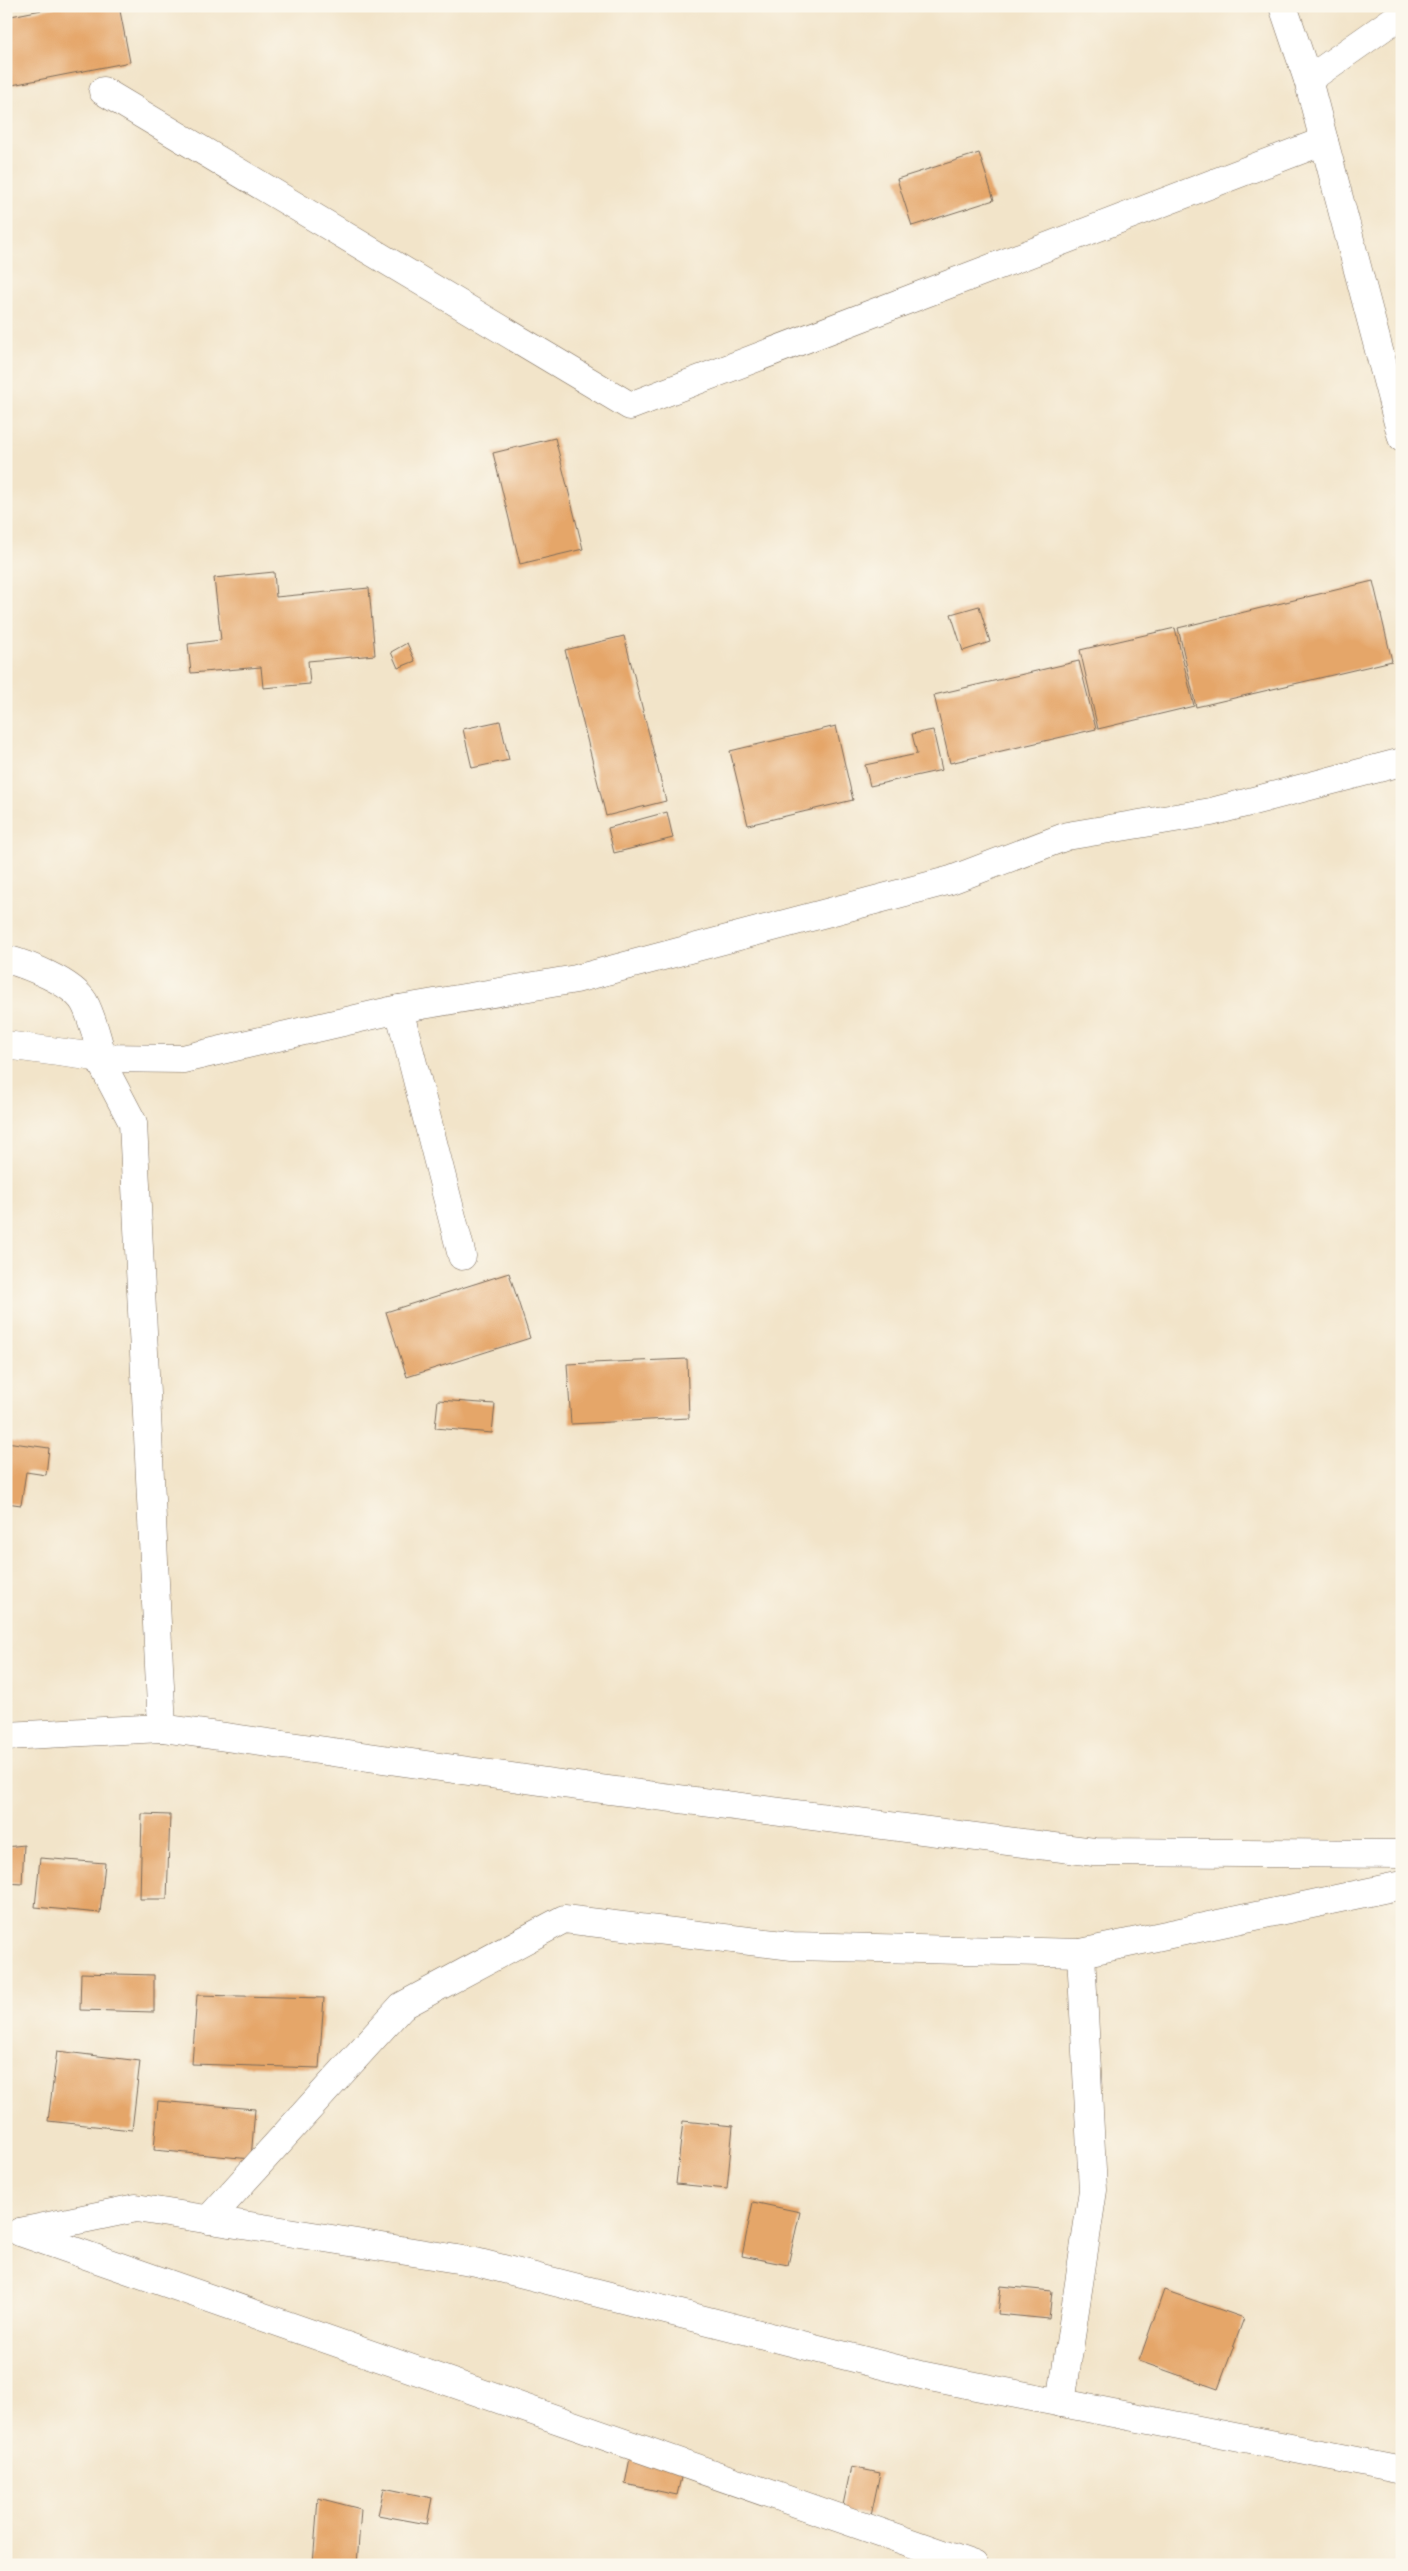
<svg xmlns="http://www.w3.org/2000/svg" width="1408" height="2571" font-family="'IM FELL Great Primer',serif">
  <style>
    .building { fill: #e5a669 }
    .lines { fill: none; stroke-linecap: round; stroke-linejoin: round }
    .minor-casing { stroke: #7b6b5a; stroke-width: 29 }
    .minor { stroke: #fff; stroke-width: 28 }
  </style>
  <rect width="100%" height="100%" fill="#fbf7ec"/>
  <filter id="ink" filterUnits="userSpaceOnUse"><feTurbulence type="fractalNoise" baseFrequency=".02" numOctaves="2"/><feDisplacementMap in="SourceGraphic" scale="10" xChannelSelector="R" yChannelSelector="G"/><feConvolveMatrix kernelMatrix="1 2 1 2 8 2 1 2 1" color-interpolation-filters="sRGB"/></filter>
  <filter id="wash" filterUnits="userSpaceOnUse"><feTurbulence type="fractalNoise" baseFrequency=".0096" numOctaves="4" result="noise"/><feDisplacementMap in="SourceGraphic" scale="20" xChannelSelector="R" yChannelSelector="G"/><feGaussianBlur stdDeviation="1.12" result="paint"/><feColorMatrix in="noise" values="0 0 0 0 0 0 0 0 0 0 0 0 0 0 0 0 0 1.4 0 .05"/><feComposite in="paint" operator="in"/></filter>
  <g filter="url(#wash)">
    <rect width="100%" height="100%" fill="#f2e4c9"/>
    <g id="blocks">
      <g class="building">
        <path d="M62 6H119L130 62 12 85 6 57V17Z"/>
        <path d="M979 153 994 200 912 226 897 179Z"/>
        <path d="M555 438 583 549 520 564 493 453Z"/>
        <path d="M274 572 276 597 369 588 375 655 308 661 310 684 263 688 261 667 191 673 188 644 221 640 214 578Z"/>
        <path d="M1373 581 1392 661 1196 707 1178 628Z"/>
        <path d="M979 606 990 642 963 651 951 614Z"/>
        <path d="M1175 628 1194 706 1098 729 1080 650Z"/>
        <path d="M624 636 666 801 606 816 565 650Z"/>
        <path d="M407 643 415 661 398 668 391 652Z"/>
        <path d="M1079 661 1096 729 950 763 934 695Z"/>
        <path d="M500 721 509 760 472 768 463 729Z"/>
        <path d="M836 726 853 800 748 825 730 751Z"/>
        <path d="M933 730 942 770 870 786 865 765 917 754 912 734Z"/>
        <path d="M667 812 673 838 614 853 608 828Z"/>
        <path d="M509 1273 530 1338 407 1377 386 1312Z"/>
        <path d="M687 1359 689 1418 571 1424 567 1364Z"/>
        <path d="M438 1400 495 1404 492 1433 435 1428Z"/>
        <path d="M6 1442 49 1448 46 1475 26 1472 21 1505 6 1503Z"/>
        <path d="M142 1814 170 1815 167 1899H140Z"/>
        <path d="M24 1845 22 1884 6 1883V1847Z"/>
        <path d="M40 1858 105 1863 100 1913 35 1907Z"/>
        <path d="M81 1973 154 1975V2012L80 2010Z"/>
        <path d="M197 1995 324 1998 319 2068 192 2064Z"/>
        <path d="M57 2051 140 2061 132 2130 48 2121Z"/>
        <path d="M158 2101 255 2109 251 2159 154 2150Z"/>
        <path d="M683 2121 733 2126 727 2189 676 2184Z"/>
        <path d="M753 2202 800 2212 788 2265 742 2256Z"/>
        <path d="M1001 2286 1052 2291 1049 2319 998 2314Z"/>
        <path d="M1164 2290 1244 2318 1218 2389 1139 2361Z"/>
        <path d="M630 2458 683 2469 677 2495 625 2484Z"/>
        <path d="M851 2467 880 2473 871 2516 842 2510Z"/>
        <path d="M384 2488 432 2498 427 2524 378 2515Z"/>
        <path d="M318 2498 361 2509 357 2565H313Z"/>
      </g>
    </g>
  </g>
  <g filter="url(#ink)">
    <use href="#blocks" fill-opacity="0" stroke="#7b6b5a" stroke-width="1"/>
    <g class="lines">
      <g class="minor-casing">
        <g id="minor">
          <path d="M1283 6 1308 80 1402 438"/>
          <path d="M1308 80 1402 14"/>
          <path d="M103 91 630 406 1324 141"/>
          <path d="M6 959C28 965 72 982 84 1002 93 1018 97 1040 103 1058L101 1062 133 1123 162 1728"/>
          <path d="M399 1009 462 1256"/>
          <path d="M6 1045 103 1058 183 1059 399 1009 576 979 951 880 1067 836 1211 812 1402 762"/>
          <path d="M6 1736 162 1728 554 1783 1094 1852 1402 1854"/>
          <path d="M208 2220 402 2006 564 1919 792 1946 1081 1953 1402 1885"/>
          <path d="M20 2232 136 2208 476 2262 925 2376 1402 2470"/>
          <path d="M20 2232 974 2565"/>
          <path d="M1061 2403 1093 2190 1081 1953"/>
        </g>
      </g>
      <use href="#minor" class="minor"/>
    </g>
  </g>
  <rect width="1408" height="2571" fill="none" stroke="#fbf7ec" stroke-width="25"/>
</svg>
